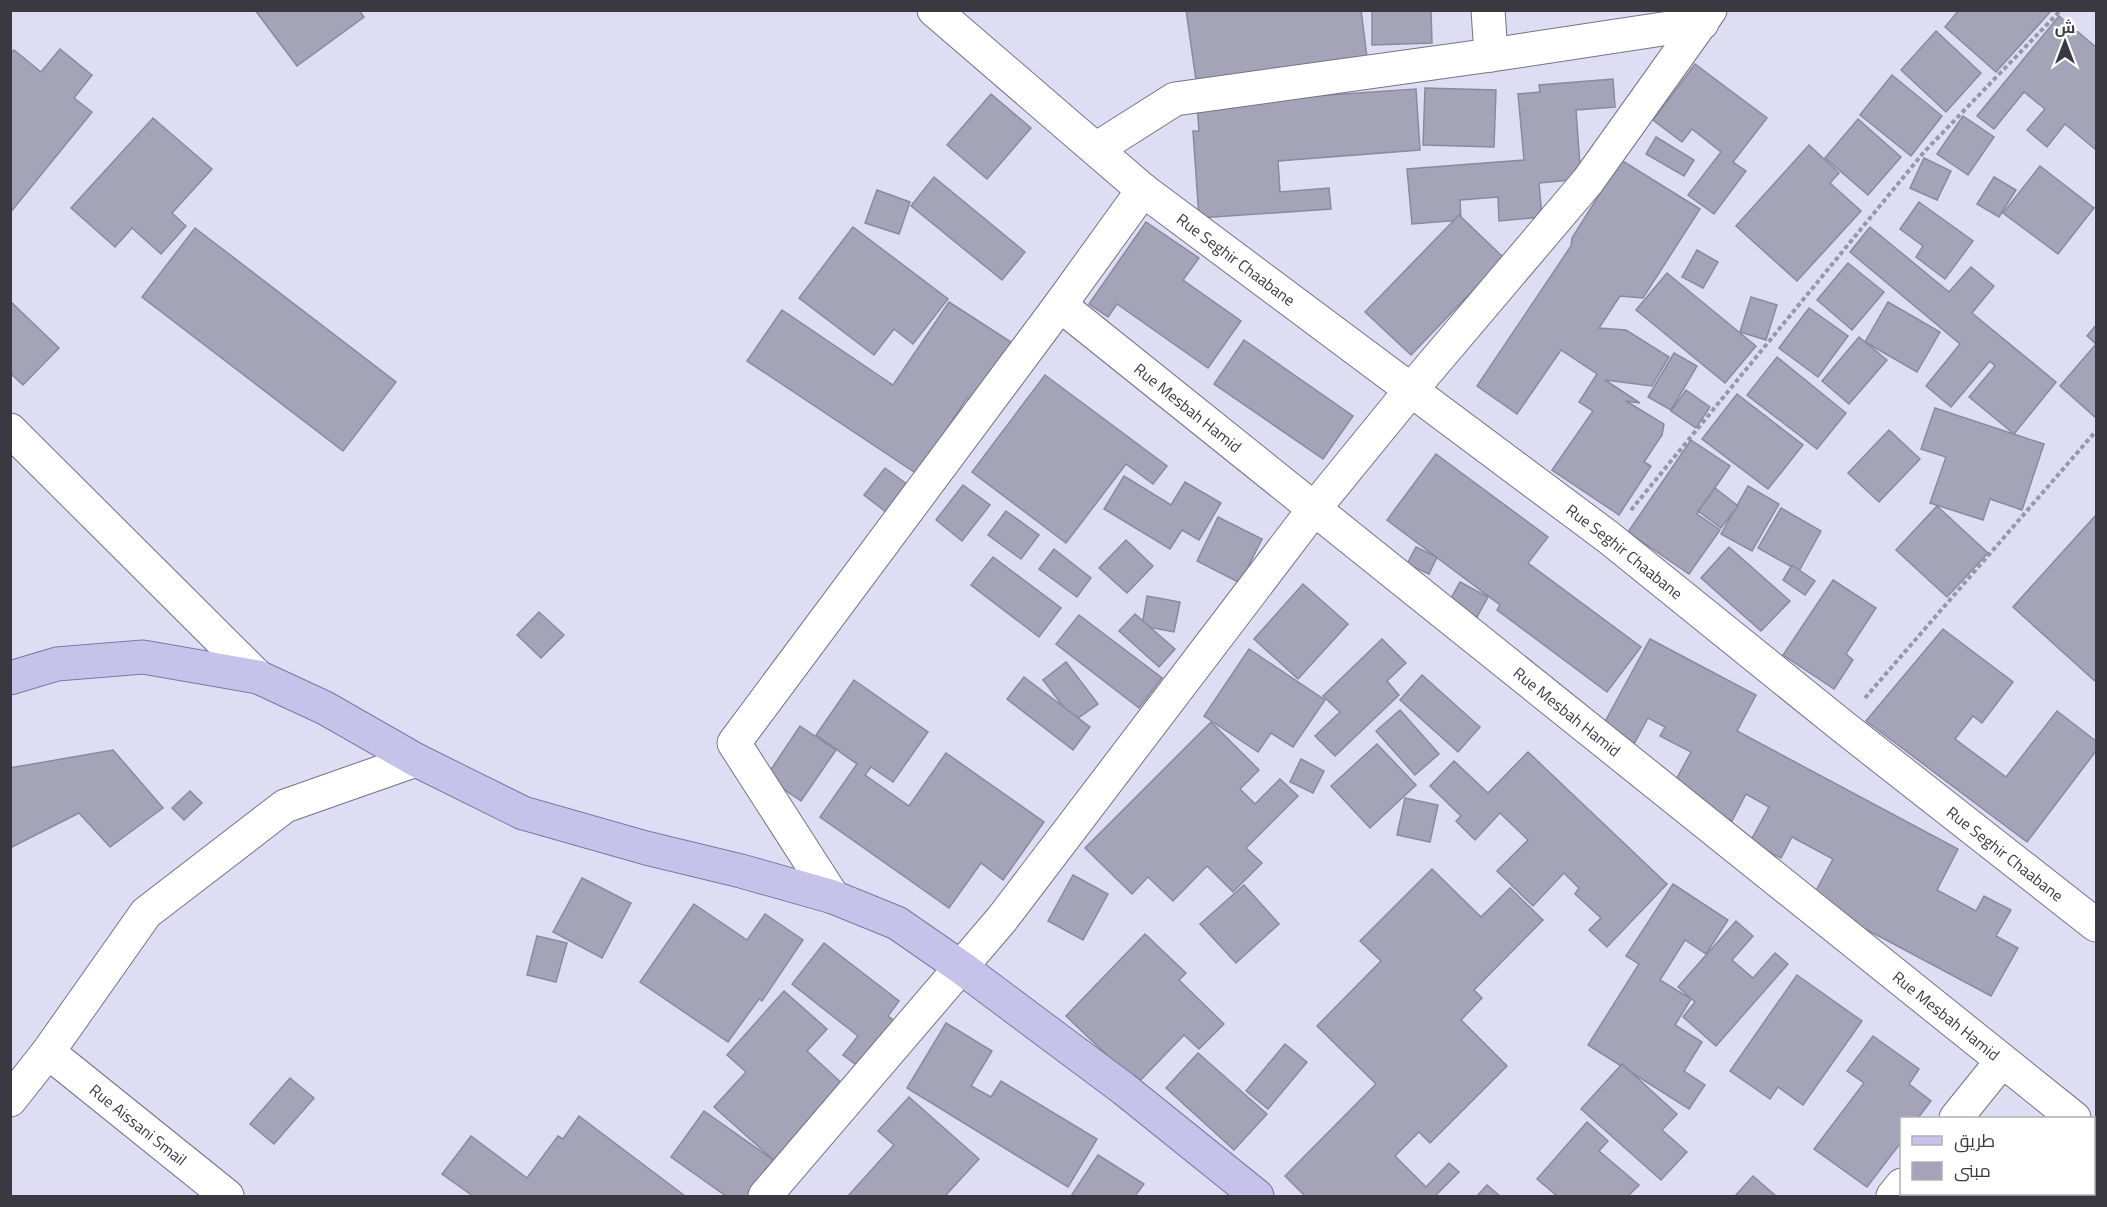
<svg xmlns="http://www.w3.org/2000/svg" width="2107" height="1207" font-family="'Titillium Web',Cairo,sans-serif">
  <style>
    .building { fill: #a4a3b8; stroke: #8a899e; stroke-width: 1.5 }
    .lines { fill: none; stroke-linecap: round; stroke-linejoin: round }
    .minor-casing { stroke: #747387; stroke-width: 35 }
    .primary-casing { stroke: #7c78a5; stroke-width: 35 }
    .path { stroke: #9897a8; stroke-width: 4; stroke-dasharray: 4.5 3; stroke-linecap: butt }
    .minor { stroke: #fff; stroke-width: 33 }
    .primary { stroke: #c6c2e9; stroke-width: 33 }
    .labels { text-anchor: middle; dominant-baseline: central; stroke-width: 4.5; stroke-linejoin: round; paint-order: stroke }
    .street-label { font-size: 16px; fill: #3a3942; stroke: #fff }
  </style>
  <rect width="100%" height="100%" fill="#dfddf4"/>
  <g class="building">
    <path d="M255 10H359L364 17 297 66Z"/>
    <path d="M1186 10H1361L1367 57 1196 80Z"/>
    <path d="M1372 10H1431L1432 43 1372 45Z"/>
    <path d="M1959 10H2050L2051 11 1996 72 1945 27Z"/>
    <path d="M2059 16 2096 47V150L2065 124 2047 147 2027 130 2045 109 2024 92 1994 129 1977 116Z"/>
    <path d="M1936 31 1981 73 1946 112 1901 70Z"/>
    <path d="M60 49 92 75 74 98 92 112 10 213V54L14 50 41 72Z"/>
    <path d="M1695 64 1767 118 1733 162 1746 171 1714 214 1688 195 1721 152 1692 129 1682 142 1653 120Z"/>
    <path d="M1892 75 1942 116 1911 156 1860 115Z"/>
    <path d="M1613 79 1615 107 1576 110 1581 179 1539 183 1542 217 1499 221 1498 197 1460 200 1461 220 1412 224 1407 169 1524 160 1518 94 1540 92 1539 85Z"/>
    <path d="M1425 88 1496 90 1494 147 1423 145Z"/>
    <path d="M1416 89 1420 150 1278 161 1280 192 1329 188 1331 209 1199 218 1193 131H1199L1197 104Z"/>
    <path d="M991 94 1031 128 987 179 947 145Z"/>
    <path d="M1963 116 1994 137 1968 175 1937 154Z"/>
    <path d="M153 118 212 169 172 213 186 226 161 254 132 228 115 247 71 208Z"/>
    <path d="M1858 119 1901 157 1868 195 1825 158Z"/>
    <path d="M1656 137 1694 160 1684 176 1646 154Z"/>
    <path d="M1809 145 1839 173 1830 183 1861 211 1797 281 1736 226Z"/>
    <path d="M1924 158 1951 171 1937 200 1910 188Z"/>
    <path d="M1621 160 1700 209 1643 298 1620 296 1599 328 1626 330 1669 357 1652 386 1605 380 1640 403 1626 401 1664 424 1662 435 1644 462 1651 466 1619 515 1552 470 1593 411 1579 402 1597 374 1561 350 1517 414 1477 386 1571 246 1572 238Z"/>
    <path d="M2040 166 2094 208 2058 254 2003 213Z"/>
    <path d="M934 177 1025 252 1002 280 911 206Z"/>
    <path d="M1994 177 2016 190 1999 217 1977 204Z"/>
    <path d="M877 190 910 202 899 234 865 223Z"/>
    <path d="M1919 202 1973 241 1945 279 1916 257 1923 246 1900 229Z"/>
    <path d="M1459 215 1504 258 1411 355 1365 312Z"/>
    <path d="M1146 222 1199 258 1183 280 1241 321 1208 368 1117 304 1108 317 1089 304Z"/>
    <path d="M853 227 948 299 913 344 894 329 874 355 799 298Z"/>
    <path d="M1870 227 1949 292 1971 267 1994 286 1972 313 2056 382 2014 434 1969 397 1995 366 1990 361 1951 407 1926 386 1960 344 1850 252Z"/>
    <path d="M195 228 396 382 343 451 142 297Z"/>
    <path d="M1697 250 1718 262 1703 288 1682 277Z"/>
    <path d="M1848 263 1884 292 1852 330 1817 300Z"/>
    <path d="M1667 273 1756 346 1725 383 1636 310Z"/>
    <path d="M1751 297 1777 305 1766 340 1740 332Z"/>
    <path d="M10 301 59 348 23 385 10 373Z"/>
    <path d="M949 302 1014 344 975 403 967 398 917 474 747 361 782 310 893 385Z"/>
    <path d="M1888 302 1940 332 1917 372 1865 342Z"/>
    <path d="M1809 308 1848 336 1818 377 1779 348Z"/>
    <path d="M2096 325V344L2087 336Z"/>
    <path d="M1859 337 1887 360 1849 404 1822 381Z"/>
    <path d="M1244 340 1353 416 1323 459 1214 384Z"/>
    <path d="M2096 344V418L2060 386Z"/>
    <path d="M1674 353 1697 366 1671 410 1648 397Z"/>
    <path d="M1777 357 1846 413 1817 449 1747 395Z"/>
    <path d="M1045 375 1167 466 1153 484 1126 464 1066 543 972 472Z"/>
    <path d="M1686 390 1710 407 1696 428 1671 411Z"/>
    <path d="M1737 394 1803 445 1768 489 1702 439Z"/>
    <path d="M1935 408 2044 444 2022 510 1990 499 1983 520 1930 503 1946 457 1921 449Z"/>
    <path d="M1889 430 1920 459 1879 502 1848 473Z"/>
    <path d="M1691 440 1730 466 1697 514 1720 530 1689 574 1628 532Z"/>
    <path d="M1436 454 1548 537 1528 563 1641 647 1607 692 1497 610 1500 605 1387 520Z"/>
    <path d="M885 468 908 485 886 512 864 495Z"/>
    <path d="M1124 476 1171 505 1185 482 1221 503 1199 540 1182 530 1170 549 1104 509Z"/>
    <path d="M963 485 990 505 962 541 936 520Z"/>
    <path d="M1748 486 1779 504 1752 551 1721 534Z"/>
    <path d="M1715 488 1738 506 1721 528 1698 511Z"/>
    <path d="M1937 506 1988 553 1947 597 1896 550Z"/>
    <path d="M1781 508 1821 531 1799 571 1758 548Z"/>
    <path d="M1006 511 1039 535 1021 559 988 535Z"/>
    <path d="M2096 515V682L2013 607Z"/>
    <path d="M1218 517 1262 539 1240 583 1197 561Z"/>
    <path d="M1126 540 1153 566 1127 593 1099 568Z"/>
    <path d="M1416 547 1437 557 1429 574 1407 564Z"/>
    <path d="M1729 547 1790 601 1761 631 1701 578Z"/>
    <path d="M1054 549 1091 578 1077 597 1039 569Z"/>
    <path d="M993 557 1061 608 1039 637 971 585Z"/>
    <path d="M1792 565 1815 581 1805 595 1783 580Z"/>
    <path d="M1833 580 1876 608 1846 654 1853 660 1834 689 1783 655Z"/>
    <path d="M1460 582 1488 597 1477 617 1449 602Z"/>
    <path d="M1303 584 1348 624 1298 679 1254 639Z"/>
    <path d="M1147 596 1180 602 1174 632 1142 626Z"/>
    <path d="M539 612 564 635 541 658 517 635Z"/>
    <path d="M1135 614 1175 649 1159 667 1119 631Z"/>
    <path d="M1079 615 1162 678 1139 708 1056 644Z"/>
    <path d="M1943 629 2013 682 1982 723 1973 716 1955 739 2006 777 2057 711 2096 741V751L2027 842 1866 721Z"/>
    <path d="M1382 639 1406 663 1387 681 1399 695 1335 756 1315 736 1340 712 1323 696Z"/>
    <path d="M1650 639 1756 695 1737 731 1958 849 1937 890 1976 911 1984 896 2011 910 1996 936 2018 948 1991 996 1811 900 1833 859 1792 837 1781 858 1750 842 1769 807 1746 794 1732 821 1671 789 1691 752 1660 736 1665 727 1648 718 1633 746 1601 729Z"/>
    <path d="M1249 649 1325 700 1293 747 1271 733 1258 752 1204 716Z"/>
    <path d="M1066 662 1098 704 1074 721 1043 680Z"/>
    <path d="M1422 675 1480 727 1458 752 1400 700Z"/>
    <path d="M1024 677 1090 727 1073 750 1007 699Z"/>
    <path d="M854 680 928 732 893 782 871 767 865 775 909 806 946 753 1044 822 1003 880 981 863 949 908 820 817 857 764 816 735Z"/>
    <path d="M1400 710 1439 754 1415 775 1376 731Z"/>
    <path d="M1211 722 1259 770 1240 789 1255 804 1280 779 1298 796 1246 848 1262 863 1233 892 1207 866 1173 901 1148 877 1132 894 1085 848Z"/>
    <path d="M800 726 836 750 801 801 766 777Z"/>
    <path d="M1377 744 1416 785 1370 828 1331 786Z"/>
    <path d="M113 750 163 808 110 847 79 813 10 848V768Z"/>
    <path d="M1528 752 1667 884 1607 947 1589 930 1601 918 1575 894 1579 888 1564 873 1533 906 1497 871 1528 840 1500 813 1475 840 1456 821 1461 816 1430 786 1454 761 1488 793Z"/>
    <path d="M1301 759 1324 771 1313 793 1290 782Z"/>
    <path d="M190 791 202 803 184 820 172 808Z"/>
    <path d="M1405 798 1438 805 1430 842 1397 835Z"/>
    <path d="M1432 869 1481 917 1510 888 1543 920 1474 990 1482 998 1461 1020 1507 1066 1430 1143 1419 1132 1395 1156 1426 1187 1449 1163 1459 1172 1435 1196H1305L1285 1176 1376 1084 1317 1026 1381 961 1360 941Z"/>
    <path d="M1073 875 1108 894 1083 940 1048 921Z"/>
    <path d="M582 878 631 903 602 958 553 932Z"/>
    <path d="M1673 884 1728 920 1706 954 1685 940 1660 980 1691 999 1675 1025 1702 1042 1684 1071 1705 1085 1689 1109 1588 1045 1639 964 1626 956Z"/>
    <path d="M1244 885 1279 924 1236 963 1200 924Z"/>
    <path d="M694 904 747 940 765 914 803 940 762 1001 759 999 728 1042 640 982Z"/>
    <path d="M1736 921 1753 936 1732 960 1753 978 1775 953 1788 964 1716 1046 1683 1017 1695 1002 1678 987Z"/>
    <path d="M1145 934 1186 973 1179 980 1224 1024 1199 1049 1184 1035 1137 1084 1066 1016Z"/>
    <path d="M537 936 567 943 556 982 527 975Z"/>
    <path d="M824 943 899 1001 888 1016 901 1026 866 1072 843 1055 858 1036 792 984Z"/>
    <path d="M1797 975 1862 1021 1803 1105 1778 1087 1770 1099 1730 1071Z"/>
    <path d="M784 991 827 1029 807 1051 847 1088 778 1164 714 1107 746 1072 727 1055Z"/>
    <path d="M946 1023 992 1051 971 1086 991 1097 1001 1081 1097 1139 1068 1187 907 1088Z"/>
    <path d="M1873 1036 1919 1069 1909 1084 1931 1101 1918 1118H1902V1141L1867 1187 1814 1149 1864 1083 1847 1071Z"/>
    <path d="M1285 1044 1307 1062 1268 1109 1246 1091Z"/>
    <path d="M1198 1053 1267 1114 1234 1150 1166 1088Z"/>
    <path d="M1622 1064 1677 1114 1662 1130 1687 1152 1661 1180 1581 1109Z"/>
    <path d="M290 1078 314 1098 274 1144 250 1124Z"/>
    <path d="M909 1097 979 1159 945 1196H848L894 1145 878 1131Z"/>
    <path d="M704 1111 776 1162 751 1196H726L671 1157Z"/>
    <path d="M579 1116 685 1196H473L442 1174 471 1136 527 1178 558 1136 563 1139Z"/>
    <path d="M1587 1122 1608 1141 1599 1151 1639 1185 1628 1196H1557L1537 1179Z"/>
    <path d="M1098 1155 1144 1184 1135 1196H1071Z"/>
    <path d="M1753 1176 1776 1196H1735Z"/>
    <path d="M1487 1185 1500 1196H1477Z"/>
    <path d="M1937 1194H2090L2094 1196H1934Z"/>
  </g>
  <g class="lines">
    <g class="minor-casing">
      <g id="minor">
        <path id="s1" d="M934 10 1143 190 1608 537 1841 725 2096 925"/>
        <path d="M1488 10 1491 55"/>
        <path d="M1096 149 1175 99 1491 55 1702 23"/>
        <path id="s2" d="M1060 305 2074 1118"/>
        <path d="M10 430 258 677"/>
        <path d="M833 897 734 743 1060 305 1143 190"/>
        <path id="s3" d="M48 1052 227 1196"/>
        <path d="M10 1100 48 1052 146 913 285 806 416 760"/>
        <path d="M1956 1118 2002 1061"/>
        <path d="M2094 1135 2096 1137"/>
        <path d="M765 1196 1002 919 1314 509 1411 390 1588 181 1710 10"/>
        <path d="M1893 1196 1902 1185"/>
      </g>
    </g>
    <g class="primary-casing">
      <path id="primary" d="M10 678 57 664 143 657 258 677 325 708 416 760 523 813 646 848 741 871 833 897 897 923 962 968 1124 1089 1257 1196"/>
    </g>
    <g class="path">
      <path d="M1631 510 1924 152 2061 10"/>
      <path d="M1865 698 2096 431"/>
    </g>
    <use href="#minor" class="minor"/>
    <use href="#primary" class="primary"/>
  </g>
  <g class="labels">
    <g class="street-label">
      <text stroke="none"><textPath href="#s1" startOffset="392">Rue Seghir Chaabane</textPath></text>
      <text stroke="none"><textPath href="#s2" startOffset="164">Rue Mesbah Hamid</textPath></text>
      <text stroke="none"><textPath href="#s1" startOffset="878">Rue Seghir Chaabane</textPath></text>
      <text stroke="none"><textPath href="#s2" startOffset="650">Rue Mesbah Hamid</textPath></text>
      <text stroke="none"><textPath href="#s1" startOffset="1364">Rue Seghir Chaabane</textPath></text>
      <text stroke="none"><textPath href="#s2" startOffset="1136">Rue Mesbah Hamid</textPath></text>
      <text stroke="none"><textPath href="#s3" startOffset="116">Rue Aissani Smail</textPath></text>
    </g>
  </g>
  <rect width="2107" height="1207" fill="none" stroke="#3a3942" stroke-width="24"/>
  <rect x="1900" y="1117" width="195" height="78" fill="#ffffff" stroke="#b0b0b3" stroke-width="1.5"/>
  <rect x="1912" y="1136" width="30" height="9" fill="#c6c2e9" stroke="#b0b0b3" stroke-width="1.5"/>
  <text x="1954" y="1147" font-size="18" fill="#3a3942">طريق</text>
  <rect x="1912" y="1162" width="30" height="18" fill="#a4a3b8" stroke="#b0b0b3" stroke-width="1.5"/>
  <text x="1954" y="1177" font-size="18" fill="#3a3942">مبنى</text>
  <g transform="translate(2065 42)" stroke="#ffffff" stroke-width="4.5" paint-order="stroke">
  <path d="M0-4.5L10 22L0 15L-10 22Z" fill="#3a3942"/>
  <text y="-9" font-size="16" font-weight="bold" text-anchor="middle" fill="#3a3942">ش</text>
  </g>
</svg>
